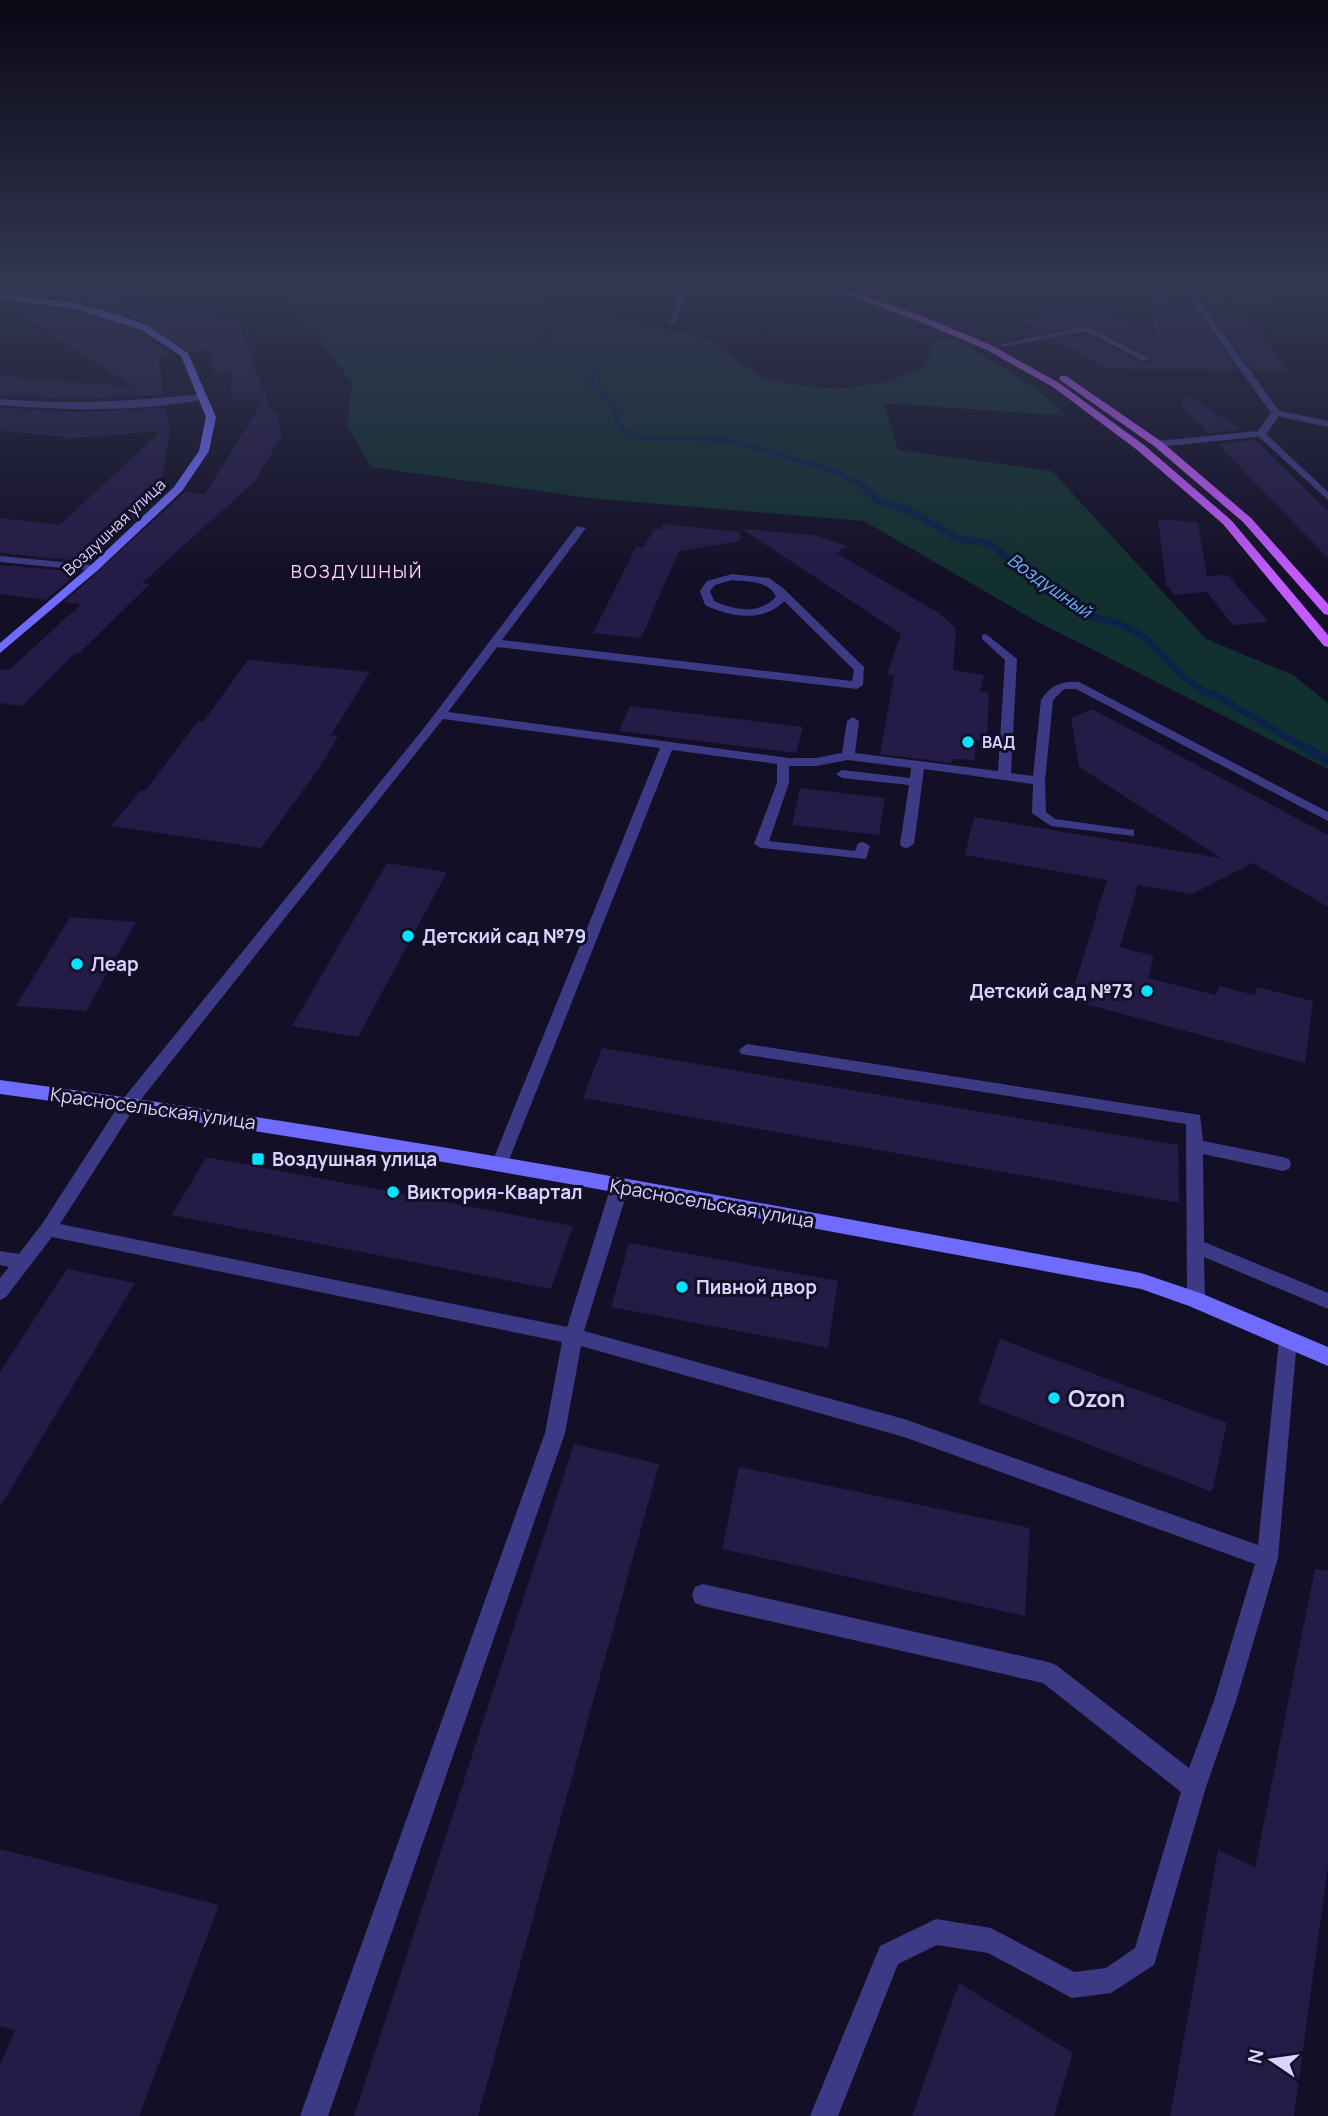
<svg xmlns="http://www.w3.org/2000/svg" width="1328" height="2116" font-family="Manrope,sans-serif">
  <style>
    .green { fill: #12302f }
    .lines { fill: none; stroke-linecap: round; stroke-linejoin: round }
    .stream-far2 { stroke: #0c2248; stroke-width: 5 }
    .stream-far1 { stroke: #0c2248; stroke-width: 7 }
    .stream { stroke: #0c2248; stroke-width: 10 }
    .building { fill: #241b47 }
    .lane { fill: #3d3a85; fill-rule: evenodd }
    .street { fill: #3d3a85; fill-rule: evenodd }
    .secondary { fill: #6f6bff; fill-rule: evenodd }
    .primary { fill: #c25bff; fill-rule: evenodd }
    .poi-dot { fill: #00e5ff; stroke: #130f26; stroke-width: 2.5 }
    .labels { text-anchor: middle; dominant-baseline: central; stroke-width: 6; stroke-linejoin: round; paint-order: stroke }
    .far-street-label { font-size: 16px; fill: #d9d4ff; stroke: #130f26 }
    .far-poi-label { font-size: 16px; font-weight: bold; fill: #d9d4ff; stroke: #130f26; text-anchor: start }
    .far-neighbourhood-label { font-size: 18px; letter-spacing: 2px; fill: #ffd6f0; stroke: #130f26 }
    .far-water-label { font-size: 18px; font-style: italic; fill: #62b6ff; stroke: #130f26 }
    .poi-label { font-size: 19px; font-weight: bold; fill: #d9d4ff; stroke: #130f26; text-anchor: start }
    .street-label { font-size: 19px; fill: #d9d4ff; stroke: #130f26 }
    .near-poi-label { font-size: 23px; font-weight: bold; fill: #d9d4ff; stroke: #130f26; text-anchor: start }
  </style>
  <rect width="100%" height="100%" fill="#130f26"/>
  <g class="green">
    <path d="M276 284H515L547 299 665 330 700 335 762 378 798 385 836 389 885 382 922 369 930 356 931 342 954 338 1033 386 1067 416 884 403 898 450 1052 471 1206 639 1293 675 1328 703V769L1036 621 864 521 588 498 371 467 347 425 352 383Z"/>
    <path d="M1198 284 1264 285 1274 293H1250L1272 294 1279 304H1260L1257 308 1234 309 1225 293 1237 292 1218 291 1230 314 1209 311 1199 294Z"/>
  </g>
  <g class="lines">
    <path class="stream-far2" d="M436 284 480 292 477 305 510 315 535 316 548 326V333L542 343 550 345 558 358 595 371 590 383C597 389 605 395 610 403 622 419 614 428 637 437L729 440 837 472 866 488"/>
    <path class="stream-far1" d="M862 486 878 501 907 509 958 539 983 542 997 548 1010 562 1088 616 1118 623 1146 638 1183 676 1203 691 1216 695 1312 752"/>
    <path class="stream" d="M1309 750 1328 761"/>
  </g>
  <g class="building">
    <path d="M1142 286 1170 287 1180 316H1199L1237 370 1109 369 1056 339 1086 334 1142 363 1151 362 1153 358 1088 324 1044 333 1022 320 1096 306 1157 338Z"/>
    <path d="M84 288 145 301 153 299 178 308 192 311 198 309 223 318 234 317 235 312 272 413H277L282 435 255 481 142 583 150 584 78 654 75 653 22 706 0 703V669L9 670 81 604 64 602 185 492 205 494 264 399 231 401 232 372 215 374 208 350 190 352 149 324 118 311 59 298Z"/>
    <path d="M38 307 74 312 141 332 173 354 158 356 164 395 77 399 0 396V376L134 387 43 328 18 315Z"/>
    <path d="M1213 316H1246L1288 371 1253 370Z"/>
    <path d="M1187 395 1241 430 1208 433 1180 404Z"/>
    <path d="M0 408 77 412 166 408 170 430 160 490H167L90 562 0 553V518L60 525 161 431 66 439V437L0 431Z"/>
    <path d="M1255 440 1328 511V558L1218 444Z"/>
    <path d="M1158 519 1198 523 1207 576 1228 575 1268 622 1233 625 1207 592 1174 595 1166 584Z"/>
    <path d="M663 524 740 532V541L679 551 641 638 593 633 636 547H643L655 529H661Z"/>
    <path d="M742 529 814 535 848 546 836 553 939 613 956 628 953 670 984 675 980 692 989 693 987 740H975V760L952 759V763L880 754 894 676 887 674 901 634Z"/>
    <path d="M0 565 79 572 46 600 0 594Z"/>
    <path d="M248 660 370 672 331 735 338 736 320 767 261 848 111 826 140 791H145L198 721 203 722Z"/>
    <path d="M630 706 803 727 796 753 619 731Z"/>
    <path d="M1092 709 1328 835V907L1253 863 1192 894 1138 885 1120 947 1154 956 1148 978 1216 995 1219 986 1255 995 1257 987 1313 1001 1305 1063 1070 1000 1107 880 965 855 974 817 1221 858 1079 767 1071 718Z"/>
    <path d="M800 788 885 798 879 835 792 825Z"/>
    <path d="M387 863 447 872 358 1037 292 1026Z"/>
    <path d="M70 917 136 922 86 1011 16 1006Z"/>
    <path d="M602 1048 1178 1145 1179 1203 583 1098Z"/>
    <path d="M206 1157 393 1192 573 1226 551 1289 172 1215Z"/>
    <path d="M629 1243 838 1281 828 1348 611 1307Z"/>
    <path d="M67 1269 135 1283 0 1507V1372Z"/>
    <path d="M1000 1339 1227 1423 1212 1492 978 1402Z"/>
    <path d="M574 1444 659 1464 478 2116H354Z"/>
    <path d="M739 1467 1030 1528 1025 1616 722 1549Z"/>
    <path d="M1315 1569 1328 1571V1866L1294 2116H1170L1218 1850 1255 1867Z"/>
    <path d="M0 1849 219 1905 139 2116H0V2065L15 2030 0 2026Z"/>
    <path d="M959 1983 1073 2053 1054 2116H912Z"/>
  </g>
  <g class="lines">
    <g class="lane">
      <path d="M529 284H538L562 291C552 296 538 291 529 284Z"/>
      <path d="M683 284H691L675 323 668 325Z"/>
      <path d="M1273 284H1328V287L1277 286Z"/>
      <path d="M1087 326 1150 359 1143 361 1086 331 1003 347 999 345Z"/>
      <path d="M1276 410 1328 421V427L1273 415 1272 413Z"/>
      <path d="M1258 432H1264L1328 492V500L1258 436Z"/>
      <path d="M577 526 586 528 502 640 852 681 854 670 784 601C764 623 729 617 705 605L700 591 707 581 732 574 769 578 783 588 864 667 863 685 857 689 497 647 448 712 789 758H816L842 753 847 721 853 717 859 721 855 753 998 771 1005 660 982 639V635L986 634 1017 659 1011 773 1033 776 1041 700C1051 685 1061 681 1079 682L1328 812V821L1076 689H1064L1053 700 1045 781 1046 812 1055 819 1134 830V836L1051 826 1032 813 1033 784 924 769 914 844 907 848 902 847 900 844 909 785 842 778 836 774 842 770 910 778 911 768 848 760 816 766H789V783L769 841 855 851 858 843 863 842 870 846 866 859 761 848 754 844 777 783V764L672 750 507 1165 505 1170H493L491 1165 660 748 443 719 135 1107 60 1224 567 1327 611 1186 614 1181H626L629 1186 584 1331 904 1419 1258 1545 1279 1340 1281 1334 1288 1332 1295 1334 1297 1340 1278 1558 1236 1701 1206 1787 1154 1965 1111 1993 1072 1998 988 1953 937 1945 898 1964 838 2116H810L880 1946 936 1919 991 1928 1074 1972 1106 1968 1135 1948 1181 1792 1043 1683 703 1606 695 1603 692 1595 695 1587 703 1584 1048 1662 1056 1665 1189 1768 1214 1701 1255 1564 904 1437 581 1346 565 1433 328 2116H300L545 1433 562 1342 52 1237 6 1297 0 1300V1278L9 1267 0 1265V1251L19 1254 42 1224 123 1099 424 728ZM732 580C748 582 769 580 776 597 759 615 734 610 714 601L710 591 715 585Z"/>
      <path d="M747 1044 1200 1115 1203 1141 1283 1157 1289 1159 1291 1164 1289 1169 1283 1171 1203 1154 1204 1242 1328 1293V1309L1204 1257 1205 1300 1202 1305 1196 1308 1190 1305 1187 1300 1186 1124 741 1054 739 1050Z"/>
    </g>
    <g class="street">
      <path d="M1183 284H1191L1202 305 1281 413 1265 436 1158 447 1153 444 1158 441 1258 431 1271 413 1194 305Z"/>
      <path d="M203 394 206 395V399C139 412 68 411 0 405V399C72 405 131 401 203 394Z"/>
      <path d="M0 556 94 565 100 568 94 571 0 562Z"/>
    </g>
    <g class="secondary">
      <path d="M0 293 75 303 117 314 148 326 188 353 216 417 209 451 182 491 98 570 0 653V643L90 566 174 487 199 451 206 417 181 356 142 330 75 309 0 299Z"/>
      <path d="M0 1080C383 1131 761 1203 1141 1273L1203 1294 1328 1347V1366L1189 1306 1141 1289C761 1219 383 1145 0 1094Z"/>
    </g>
    <g class="primary">
      <path d="M817 284H828L922 316 993 346 1059 383 1144 445 1231 520 1328 635V647L1324 646 1223 524 1136 449 1053 387 987 350 916 320Z"/>
      <path d="M1060 376H1066L1162 442 1251 518 1328 604V615L1324 614 1243 522 1154 446 1060 380Z"/>
    </g>
  </g>
  <linearGradient id="sky" x2="0" y2="1"><stop stop-color="#0a0815"/><stop offset="0.49" stop-color="#333752"/><stop offset="1" stop-color="#333752" stop-opacity="0"/></linearGradient>
  <rect width="1328" height="580" fill="url(#sky)"/>
  <g class="poi-dot">
    <circle cx="968" cy="742" r="7"/>
    <circle cx="408" cy="936" r="7"/>
    <circle cx="77" cy="964" r="7"/>
    <circle cx="1147" cy="991" r="7"/>
    <rect x="251" y="1152" width="14" height="14" rx="3.5"/>
    <circle cx="393" cy="1192" r="7"/>
    <circle cx="682" cy="1287" r="7"/>
    <circle cx="1054" cy="1398" r="7"/>
  </g>
  <g class="labels">
    <g class="far-street-label">
      <text transform="translate(114 527) rotate(-43)">Воздушная улица</text>
    </g>
    <g class="far-poi-label">
      <text x="982" y="742">ВАД</text>
    </g>
    <g class="far-neighbourhood-label">
      <text x="357" y="571">ВОЗДУШНЫЙ</text>
    </g>
    <g class="far-water-label">
      <text transform="translate(1050 585) rotate(35)">Воздушный</text>
    </g>
    <g class="poi-label">
      <text x="422" y="936">Детский сад №79</text>
      <text x="91" y="964">Леар</text>
      <text x="1133" y="991" text-anchor="end">Детский сад №73</text>
      <text x="272" y="1159">Воздушная улица</text>
      <text x="407" y="1192">Виктория-Квартал</text>
      <text x="696" y="1287">Пивной двор</text>
    </g>
    <g class="street-label">
      <text transform="translate(153 1108) rotate(8)">Красносельская улица</text>
      <text transform="translate(712 1203) rotate(10)">Красносельская улица</text>
    </g>
    <g class="near-poi-label">
      <text x="1068" y="1398">Ozon</text>
    </g>
  </g>
  <g transform="translate(1272 2060) rotate(283)" stroke="#130f26" stroke-width="5" paint-order="stroke">
  <path d="M0-5L12 26L0 18L-12 26Z" fill="#d9d4ff"/>
  <text y="-10" font-size="19" font-weight="bold" text-anchor="middle" fill="#d9d4ff">N</text>
  </g>
</svg>
